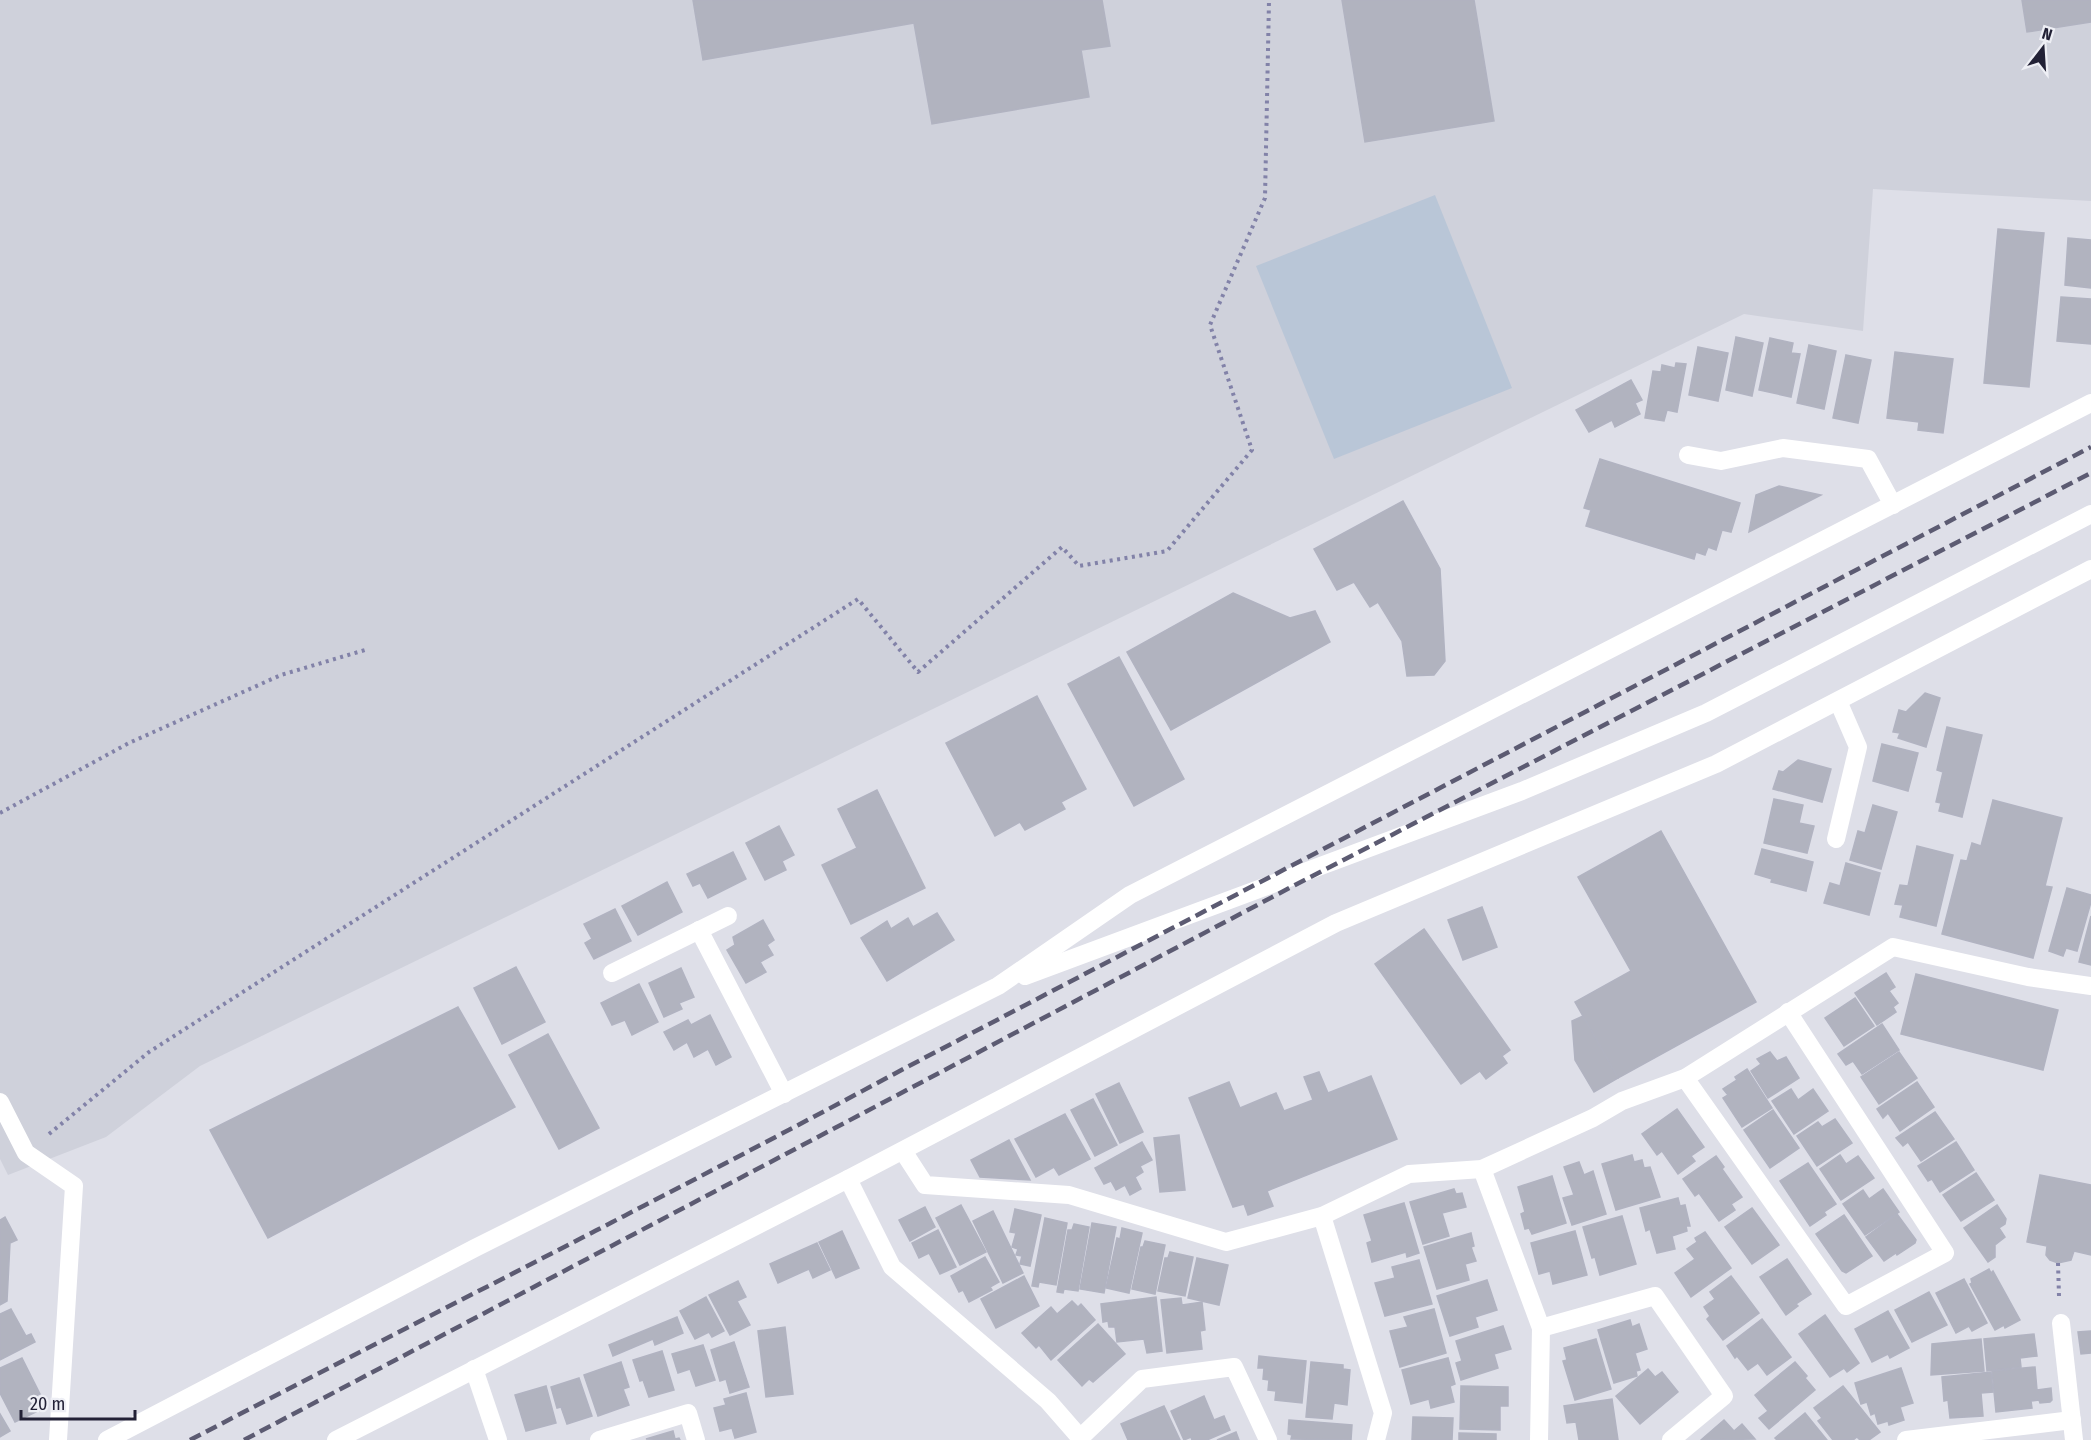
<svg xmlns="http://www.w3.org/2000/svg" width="2091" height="1440" font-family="'Fira Sans Condensed',sans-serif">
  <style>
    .built { fill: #cfd1db }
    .green { fill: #b9c6d7 }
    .building { fill: #b1b3bf; stroke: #b1b3c1; stroke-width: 1.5 }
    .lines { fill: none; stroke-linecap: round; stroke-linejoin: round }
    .path { stroke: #8282a8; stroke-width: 4; stroke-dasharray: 3 4.5; stroke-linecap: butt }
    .minor { stroke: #fff; stroke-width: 18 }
    .rail { stroke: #5c5b72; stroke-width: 4.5; stroke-dasharray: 12 6; stroke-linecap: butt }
  </style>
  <rect width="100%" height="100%" fill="#dedfe8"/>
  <path class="built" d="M0 0H2091V201L1873 189 1863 331 1744 314 200 1066 106 1137 8 1175 0 1159Z"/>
  <path class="green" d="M1435 195 1512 388 1334 459 1256 266Z"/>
  <g class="building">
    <path d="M693 0H1102L1110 46 1081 50 1089 97 932 124 914 23 703 60Z"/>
    <path d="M1342 0H1474L1494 121 1365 142Z"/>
    <path d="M2022 0H2091V22L2027 32Z"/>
    <path d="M1998 229 2044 233 2029 387 1984 383Z"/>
    <path d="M2068 238 2091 240V288L2065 285Z"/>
    <path d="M2061 297 2091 299V344L2057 341Z"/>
    <path d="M1736 337 1763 343 1752 396 1726 390Z"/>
    <path d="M1770 338 1793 343 1791 353 1800 354 1791 397 1759 390Z"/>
    <path d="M1809 345 1836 351 1824 409 1797 403Z"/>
    <path d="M1698 347 1728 353 1718 401 1689 395Z"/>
    <path d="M1895 352 1953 359 1943 433 1918 430 1919 422 1887 418Z"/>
    <path d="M1846 355 1871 360 1858 423 1833 418Z"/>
    <path d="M1676 363 1686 364 1677 412 1667 410 1664 421 1645 418 1653 371 1661 372 1662 365 1675 368Z"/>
    <path d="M1631 380 1642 400 1635 403 1640 414 1615 427 1612 420 1589 432 1576 410Z"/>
    <path d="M1600 459 1740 503 1731 532 1722 530 1716 550 1708 547 1705 555 1696 552 1694 559 1586 526 1591 510 1584 508Z"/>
    <path d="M1779 486 1821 495 1749 532 1756 495Z"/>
    <path d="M1403 501 1440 569 1445 661 1434 675 1407 676 1402 641 1378 602 1370 607 1354 582 1337 590 1314 549Z"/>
    <path d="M1233 593 1290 618 1315 611 1330 642 1171 730 1127 652Z"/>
    <path d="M1119 657 1184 779 1134 806 1068 684Z"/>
    <path d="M1925 693 1940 698 1926 747 1898 738 1900 733 1893 732 1899 710 1906 712Z"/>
    <path d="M1037 696 1086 789 1061 802 1065 809 1025 830 1020 822 995 836 946 743Z"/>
    <path d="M1947 727 1982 735 1962 817 1939 811 1941 803 1936 802 1943 772 1937 770Z"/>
    <path d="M1882 744 1918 753 1908 791 1873 781Z"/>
    <path d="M1798 760 1831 769 1822 802 1773 789 1779 771 1783 772Z"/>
    <path d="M877 790 925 888 851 924 822 865 857 848 838 809Z"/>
    <path d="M1774 799 1803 805 1799 823 1814 826 1807 853 1764 843Z"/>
    <path d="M1993 800 2062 818 2045 886 2052 887 2033 958 1942 934 1961 860 1967 861 1972 843 1981 846Z"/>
    <path d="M1873 805 1897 812 1881 869 1850 860 1858 831 1865 833Z"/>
    <path d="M779 826 794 855 782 861 786 870 765 880 746 843Z"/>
    <path d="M1661 831 1756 1002 1618 1078 1575 1002 1631 971 1578 877Z"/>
    <path d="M1917 846 1953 855 1936 926 1900 917 1903 905 1895 904 1900 885 1908 886Z"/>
    <path d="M1762 849 1813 862 1806 891 1771 882 1772 879 1755 874Z"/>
    <path d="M733 852 746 879 708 898 700 883 693 886 687 874Z"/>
    <path d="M1846 863 1880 873 1869 915 1824 903 1830 883 1840 886Z"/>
    <path d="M667 882 682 912 638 935 622 906Z"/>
    <path d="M2067 888 2091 895V902L2077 951 2066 948 2063 956 2049 951Z"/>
    <path d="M1482 907 1497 947 1463 960 1448 920Z"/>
    <path d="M615 909 631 941 594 959 585 943 592 939 584 924Z"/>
    <path d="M937 913 954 940 887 981 861 938 887 921 891 929 908 918 913 927Z"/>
    <path d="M2091 916V965L2079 962Z"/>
    <path d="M763 920 774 940 767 945 773 955 760 962 766 972 746 983 727 950 735 945 733 937Z"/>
    <path d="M1424 929 1510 1050 1502 1056 1507 1063 1486 1079 1480 1071 1461 1084 1375 964Z"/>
    <path d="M516 967 545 1022 502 1044 474 988Z"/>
    <path d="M681 968 694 997 679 1003 682 1009 664 1017 649 983Z"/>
    <path d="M1886 973 1895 987 1889 991 1898 1003 1893 1007 1896 1012 1877 1025 1855 993Z"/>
    <path d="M1916 974 2058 1010 2043 1070 1901 1034Z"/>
    <path d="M639 984 658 1022 632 1035 625 1020 612 1025 601 1003Z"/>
    <path d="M1855 998 1874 1026 1844 1046 1825 1018Z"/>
    <path d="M458 1007 515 1107 268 1238 210 1130Z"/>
    <path d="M710 1015 731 1057 716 1065 708 1049 694 1057 687 1042 674 1050 664 1032 688 1020 691 1025Z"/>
    <path d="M1583 1016 1618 1078 1594 1092 1575 1060 1572 1021Z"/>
    <path d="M1882 1024 1899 1050 1862 1074 1853 1061 1846 1065 1838 1054Z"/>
    <path d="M548 1034 599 1128 559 1149 509 1055Z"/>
    <path d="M1770 1052 1777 1061 1786 1057 1799 1078 1768 1098 1751 1071 1761 1064 1757 1059Z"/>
    <path d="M1899 1052 1917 1078 1879 1104 1861 1077Z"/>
    <path d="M1747 1069 1772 1108 1742 1127 1723 1098 1728 1095 1723 1089 1737 1080 1735 1077Z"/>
    <path d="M1319 1072 1328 1093 1371 1076 1397 1139 1267 1191 1273 1206 1248 1215 1244 1204 1233 1207 1189 1098 1229 1082 1240 1108 1276 1093 1284 1111 1313 1100 1304 1077Z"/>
    <path d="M1917 1082 1934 1107 1900 1131 1888 1113 1883 1118 1877 1109Z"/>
    <path d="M1119 1083 1143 1132 1120 1143 1096 1094Z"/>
    <path d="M1791 1089 1798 1100 1813 1089 1828 1111 1794 1134 1772 1101Z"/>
    <path d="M1093 1099 1117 1145 1095 1156 1071 1110Z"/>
    <path d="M1677 1109 1704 1147 1691 1156 1695 1161 1678 1174 1662 1151 1657 1155 1642 1134Z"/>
    <path d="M1773 1110 1799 1148 1770 1168 1744 1130Z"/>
    <path d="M1935 1112 1954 1139 1921 1161 1908 1142 1903 1146 1896 1138Z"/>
    <path d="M1065 1114 1090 1159 1059 1175 1054 1167 1036 1177 1015 1139Z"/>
    <path d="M1835 1119 1852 1143 1817 1166 1797 1136 1818 1122 1822 1127Z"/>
    <path d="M1179 1135 1185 1190 1160 1192 1154 1138Z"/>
    <path d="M1009 1140 1030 1180 980 1177 971 1160Z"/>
    <path d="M1142 1142 1152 1160 1140 1166 1143 1172 1135 1177 1141 1189 1130 1195 1125 1185 1116 1190 1111 1181 1104 1184 1095 1168Z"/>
    <path d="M1956 1142 1974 1170 1940 1192 1932 1179 1928 1181 1918 1166Z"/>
    <path d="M1632 1155 1634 1162 1642 1160 1644 1168 1650 1167 1660 1197 1616 1210 1602 1164Z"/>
    <path d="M1840 1155 1846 1164 1858 1156 1874 1178 1841 1200 1820 1169Z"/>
    <path d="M1716 1156 1724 1167 1722 1169 1742 1197 1731 1204 1735 1210 1719 1221 1699 1193 1695 1196 1683 1179Z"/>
    <path d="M1579 1162 1584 1175 1593 1171 1606 1214 1572 1225 1563 1198 1574 1195 1564 1167Z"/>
    <path d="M1808 1163 1836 1204 1824 1212 1826 1215 1810 1226 1780 1181Z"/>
    <path d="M1976 1173 1994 1200 1961 1221 1943 1195Z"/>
    <path d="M2040 1175 2091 1185V1255L2074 1251 2071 1260 2058 1263 2050 1260 2046 1255 2047 1246 2027 1242Z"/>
    <path d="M1552 1176 1566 1223 1532 1234 1529 1228 1525 1229 1521 1214 1525 1212 1518 1187Z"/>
    <path d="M1454 1189 1456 1194 1462 1193 1466 1207 1442 1213 1449 1236 1423 1244 1410 1202Z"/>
    <path d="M1883 1189 1899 1212 1865 1235 1843 1204 1863 1190 1869 1199Z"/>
    <path d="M1678 1198 1680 1206 1685 1205 1690 1226H1686L1687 1231 1672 1236 1675 1249 1657 1253 1650 1229 1646 1231 1640 1208Z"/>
    <path d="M1404 1203 1419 1253 1407 1257 1406 1252 1372 1262 1367 1243 1372 1241 1364 1215Z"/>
    <path d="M961 1205 986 1252 960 1265 936 1218Z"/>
    <path d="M1997 1205 2006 1219 2005 1224 1999 1228 2005 1237 1995 1245V1257L1988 1262 1964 1228Z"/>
    <path d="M925 1207 935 1227 910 1241 899 1220Z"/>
    <path d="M1752 1208 1779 1245 1752 1264 1725 1227Z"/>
    <path d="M1015 1209 1041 1215 1030 1266 1020 1264 1022 1256 1016 1255 1018 1249 1012 1247 1016 1233 1010 1232Z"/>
    <path d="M993 1211 1023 1273 1003 1283 973 1221Z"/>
    <path d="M1897 1214 1916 1240 1915 1243 1897 1255 1896 1253 1884 1261 1866 1237Z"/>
    <path d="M1844 1215 1872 1256 1846 1273 1842 1271 1816 1234Z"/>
    <path d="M1622 1216 1636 1264 1600 1275 1595 1257 1592 1258 1583 1227Z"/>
    <path d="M5 1217 17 1240 10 1243 7 1301 0 1305V1220Z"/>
    <path d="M1045 1218 1067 1223 1056 1285 1039 1282 1038 1287 1032 1286Z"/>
    <path d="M1092 1223 1116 1227 1104 1293 1080 1289Z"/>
    <path d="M1074 1224 1089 1227 1078 1291 1064 1289 1063 1293 1057 1292 1068 1230H1072Z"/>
    <path d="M1122 1228 1142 1233 1129 1293 1106 1288 1117 1238 1120 1239Z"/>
    <path d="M938 1230 956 1267 940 1274 929 1253 919 1258 912 1243Z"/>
    <path d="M842 1231 859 1268 836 1278 819 1242Z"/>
    <path d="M1575 1231 1587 1275 1553 1284 1550 1271 1539 1274 1531 1243Z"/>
    <path d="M1705 1232 1731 1268 1691 1297 1675 1273 1695 1259 1687 1249 1697 1242 1695 1238Z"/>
    <path d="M1471 1233 1474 1246 1471 1247 1476 1261 1465 1264 1469 1280 1437 1289 1424 1247Z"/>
    <path d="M1145 1241 1165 1245 1155 1294 1132 1289 1141 1247H1143Z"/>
    <path d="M817 1243 830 1270 813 1278 809 1269 778 1283 770 1264Z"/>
    <path d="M1170 1252 1193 1257 1185 1296 1158 1291 1165 1258H1168Z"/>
    <path d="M985 1257 999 1282 990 1287 992 1290 969 1302 963 1290 959 1292 951 1276Z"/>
    <path d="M1197 1258 1228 1265 1219 1305 1188 1298Z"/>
    <path d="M1787 1259 1811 1294 1796 1304 1798 1306 1786 1315 1760 1277Z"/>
    <path d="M1419 1260 1432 1304 1385 1316 1375 1283 1395 1278 1392 1267Z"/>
    <path d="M1989 1269 1991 1273 1993 1271 2020 1320 2005 1328 2004 1325 1995 1330 1970 1284 1972 1283 1971 1279Z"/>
    <path d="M1024 1276 1039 1306 996 1328 981 1299Z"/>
    <path d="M1731 1276 1759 1313 1723 1340 1707 1319 1710 1316 1704 1307 1715 1299 1710 1292Z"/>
    <path d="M1964 1279 1987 1323 1972 1331 1969 1326 1956 1333 1936 1293Z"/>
    <path d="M1487 1280 1497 1310 1475 1317 1478 1327 1450 1336 1437 1296Z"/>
    <path d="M738 1281 746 1297 737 1301 750 1325 730 1335 709 1295Z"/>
    <path d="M1929 1292 1947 1325 1912 1342 1895 1310Z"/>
    <path d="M706 1297 724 1331 712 1337 709 1332 695 1339 680 1311Z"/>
    <path d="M1156 1297 1162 1351 1147 1353 1144 1339 1117 1342 1115 1327H1109L1108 1321 1103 1322 1101 1304Z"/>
    <path d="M1181 1298 1182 1305 1202 1302 1205 1330 1200 1331 1202 1349 1167 1353 1161 1300Z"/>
    <path d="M1072 1301 1078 1307 1081 1304 1095 1320 1051 1360 1039 1345 1036 1348 1022 1333 1051 1307 1057 1314Z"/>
    <path d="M11 1309 26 1336 31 1334 35 1342 0 1360V1314Z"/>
    <path d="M1434 1309 1446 1353 1400 1367 1390 1331 1408 1327 1404 1317Z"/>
    <path d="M1888 1311 1909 1348 1890 1358 1888 1354 1872 1362 1855 1329Z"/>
    <path d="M1825 1315 1859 1363 1847 1372 1844 1368 1830 1377 1799 1334Z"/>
    <path d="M677 1317 683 1333 655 1345 653 1339 613 1356 609 1345Z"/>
    <path d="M1762 1319 1791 1357 1767 1375 1758 1363 1748 1370 1737 1356 1735 1358 1727 1346Z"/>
    <path d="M1630 1320 1632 1327 1639 1324 1647 1349 1635 1353 1640 1370 1636 1371 1637 1376 1614 1383 1598 1330Z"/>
    <path d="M1098 1324 1125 1354 1093 1382 1089 1379 1082 1386 1058 1360Z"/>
    <path d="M1503 1326 1511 1349 1494 1354 1498 1368 1461 1380 1456 1363 1462 1361 1456 1341Z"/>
    <path d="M785 1327 793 1394 766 1397 758 1331Z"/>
    <path d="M2091 1331V1353L2081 1354 2078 1332Z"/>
    <path d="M2034 1334 2037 1356 2020 1358 2021 1367 1987 1371 1984 1339Z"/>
    <path d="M1596 1339 1611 1389 1575 1400 1563 1361 1567 1360 1564 1348Z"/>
    <path d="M1981 1339 1984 1371 1931 1375 1932 1344Z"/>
    <path d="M734 1342 749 1387 730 1393 726 1379 720 1381 711 1350Z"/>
    <path d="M703 1345 715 1380 696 1386 690 1369 678 1373 672 1354Z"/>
    <path d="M662 1351 674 1390 649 1397 643 1380 640 1381 633 1360Z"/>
    <path d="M1259 1356 1306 1361 1302 1403 1275 1400 1276 1391 1268 1390 1269 1380 1263 1379 1264 1368H1258Z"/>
    <path d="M22 1358 40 1394 30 1399 36 1412 15 1422 0 1393V1368Z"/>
    <path d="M1448 1358 1455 1384 1450 1386 1454 1402 1431 1408 1429 1399 1411 1404 1402 1370Z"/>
    <path d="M621 1362 629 1387 623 1389 629 1405 598 1416 584 1375Z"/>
    <path d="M1311 1362 1343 1365V1369L1350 1370 1347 1405 1334 1403 1332 1419 1306 1417Z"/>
    <path d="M1795 1362 1807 1376 1805 1378 1815 1390 1769 1429 1759 1418 1768 1411 1755 1395Z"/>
    <path d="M2035 1367 2037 1390 2051 1388 2052 1400 2050 1402 2040 1403 2039 1400 2031 1401 2032 1408 1996 1412 1992 1371Z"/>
    <path d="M1901 1368 1913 1403 1900 1407 1904 1420 1889 1425 1888 1421 1878 1424 1875 1413 1871 1415 1867 1402 1861 1404 1855 1383Z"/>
    <path d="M1648 1369 1655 1377 1662 1372 1678 1392 1640 1424 1616 1396Z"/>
    <path d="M1991 1372 1993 1392 1981 1393 1983 1416 1950 1418 1948 1400 1944 1401 1942 1377Z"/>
    <path d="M579 1378 592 1416 567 1424 561 1407 557 1408 551 1387Z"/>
    <path d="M546 1386 556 1423 526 1431 515 1395Z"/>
    <path d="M1461 1386 1508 1387V1406H1500V1430L1460 1429Z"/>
    <path d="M1843 1386 1880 1432 1869 1440H1860L1857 1437 1853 1440H1833L1818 1421 1822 1418 1814 1408Z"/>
    <path d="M746 1393 756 1432 735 1438 732 1428 720 1431 714 1408 726 1405 724 1399Z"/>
    <path d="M1204 1396 1214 1420 1224 1416 1230 1430 1207 1440H1192L1191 1437 1184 1440 1171 1411Z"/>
    <path d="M1612 1399 1618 1440H1579L1576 1422 1567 1423 1564 1406Z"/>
    <path d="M1164 1406 1180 1440H1128L1121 1424Z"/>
    <path d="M1805 1413 1827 1440H1777L1775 1438Z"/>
    <path d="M0 1414 10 1431 0 1437Z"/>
    <path d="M1413 1417 1453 1418 1452 1440H1412Z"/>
    <path d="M1289 1420 1352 1425 1351 1440 1291 1439 1292 1435 1288 1434Z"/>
    <path d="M1724 1420 1734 1431 1742 1424 1755 1439 1701 1440Z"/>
    <path d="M673 1431 675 1439 679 1438 680 1440 646 1439Z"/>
    <path d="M1236 1432 1239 1440H1217Z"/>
    <path d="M1459 1433 1496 1434V1440H1459Z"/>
  </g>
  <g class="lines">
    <g class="path">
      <path d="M0 813 129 743 281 675 365 650"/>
      <path d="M49 1134 149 1052 858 599 918 672 1062 547 1079 566 1167 551 1252 450 1210 325 1265 198 1269 0"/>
      <path d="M2058 1263 2059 1296"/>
    </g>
    <g class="minor">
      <path d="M1688 455 1721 461 1783 448 1868 459 1893 505"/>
      <path d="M1836 839 1858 747 1838 701"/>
      <path d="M699 930 784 1094"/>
      <path d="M612 973 728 916"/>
      <path d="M1025 976 1522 791 1706 713 2091 514"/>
      <path d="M1685 1078 1846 1306 1945 1253 1788 1012"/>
      <path d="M0 1102 26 1153 74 1186 58 1440"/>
      <path d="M903 1151 925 1185 1069 1195 1226 1242 1322 1216 1409 1174 1482 1169 1593 1118 1622 1101 1685 1078 1893 947 2028 977 2091 986"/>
      <path d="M1482 1169 1541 1328 1539 1440"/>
      <path d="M848 1179 892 1267 1048 1401 1082 1440"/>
      <path d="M1322 1216 1383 1413 1376 1440"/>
      <path d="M2061 1323 2074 1440"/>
      <path d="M1541 1328 1655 1296 1724 1396 1671 1440"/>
      <path d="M474 1369 498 1440"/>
      <path d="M1080 1438 1142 1379 1234 1367 1268 1440"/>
      <path d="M107 1440 475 1248 998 986 1130 895 2091 403"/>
      <path d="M336 1440 848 1179 1336 923 1716 764 2091 569"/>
      <path d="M599 1440 688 1413 696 1440"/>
      <path d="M1906 1440 2072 1420"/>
    </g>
    <g class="rail">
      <path d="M190 1440C430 1315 671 1194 909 1066L2091 447"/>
      <path d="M244 1440 1297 884 2091 473"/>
    </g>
  </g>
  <g transform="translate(2043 48) rotate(17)" stroke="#eeeff5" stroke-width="4.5" paint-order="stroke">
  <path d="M0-4.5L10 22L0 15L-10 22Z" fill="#222136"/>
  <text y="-9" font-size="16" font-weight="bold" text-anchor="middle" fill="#222136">N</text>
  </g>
  <path d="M21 1410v9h114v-9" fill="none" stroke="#222136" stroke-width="3"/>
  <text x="30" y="1410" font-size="18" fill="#222136" stroke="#eeeff5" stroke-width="4.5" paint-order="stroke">20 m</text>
</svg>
